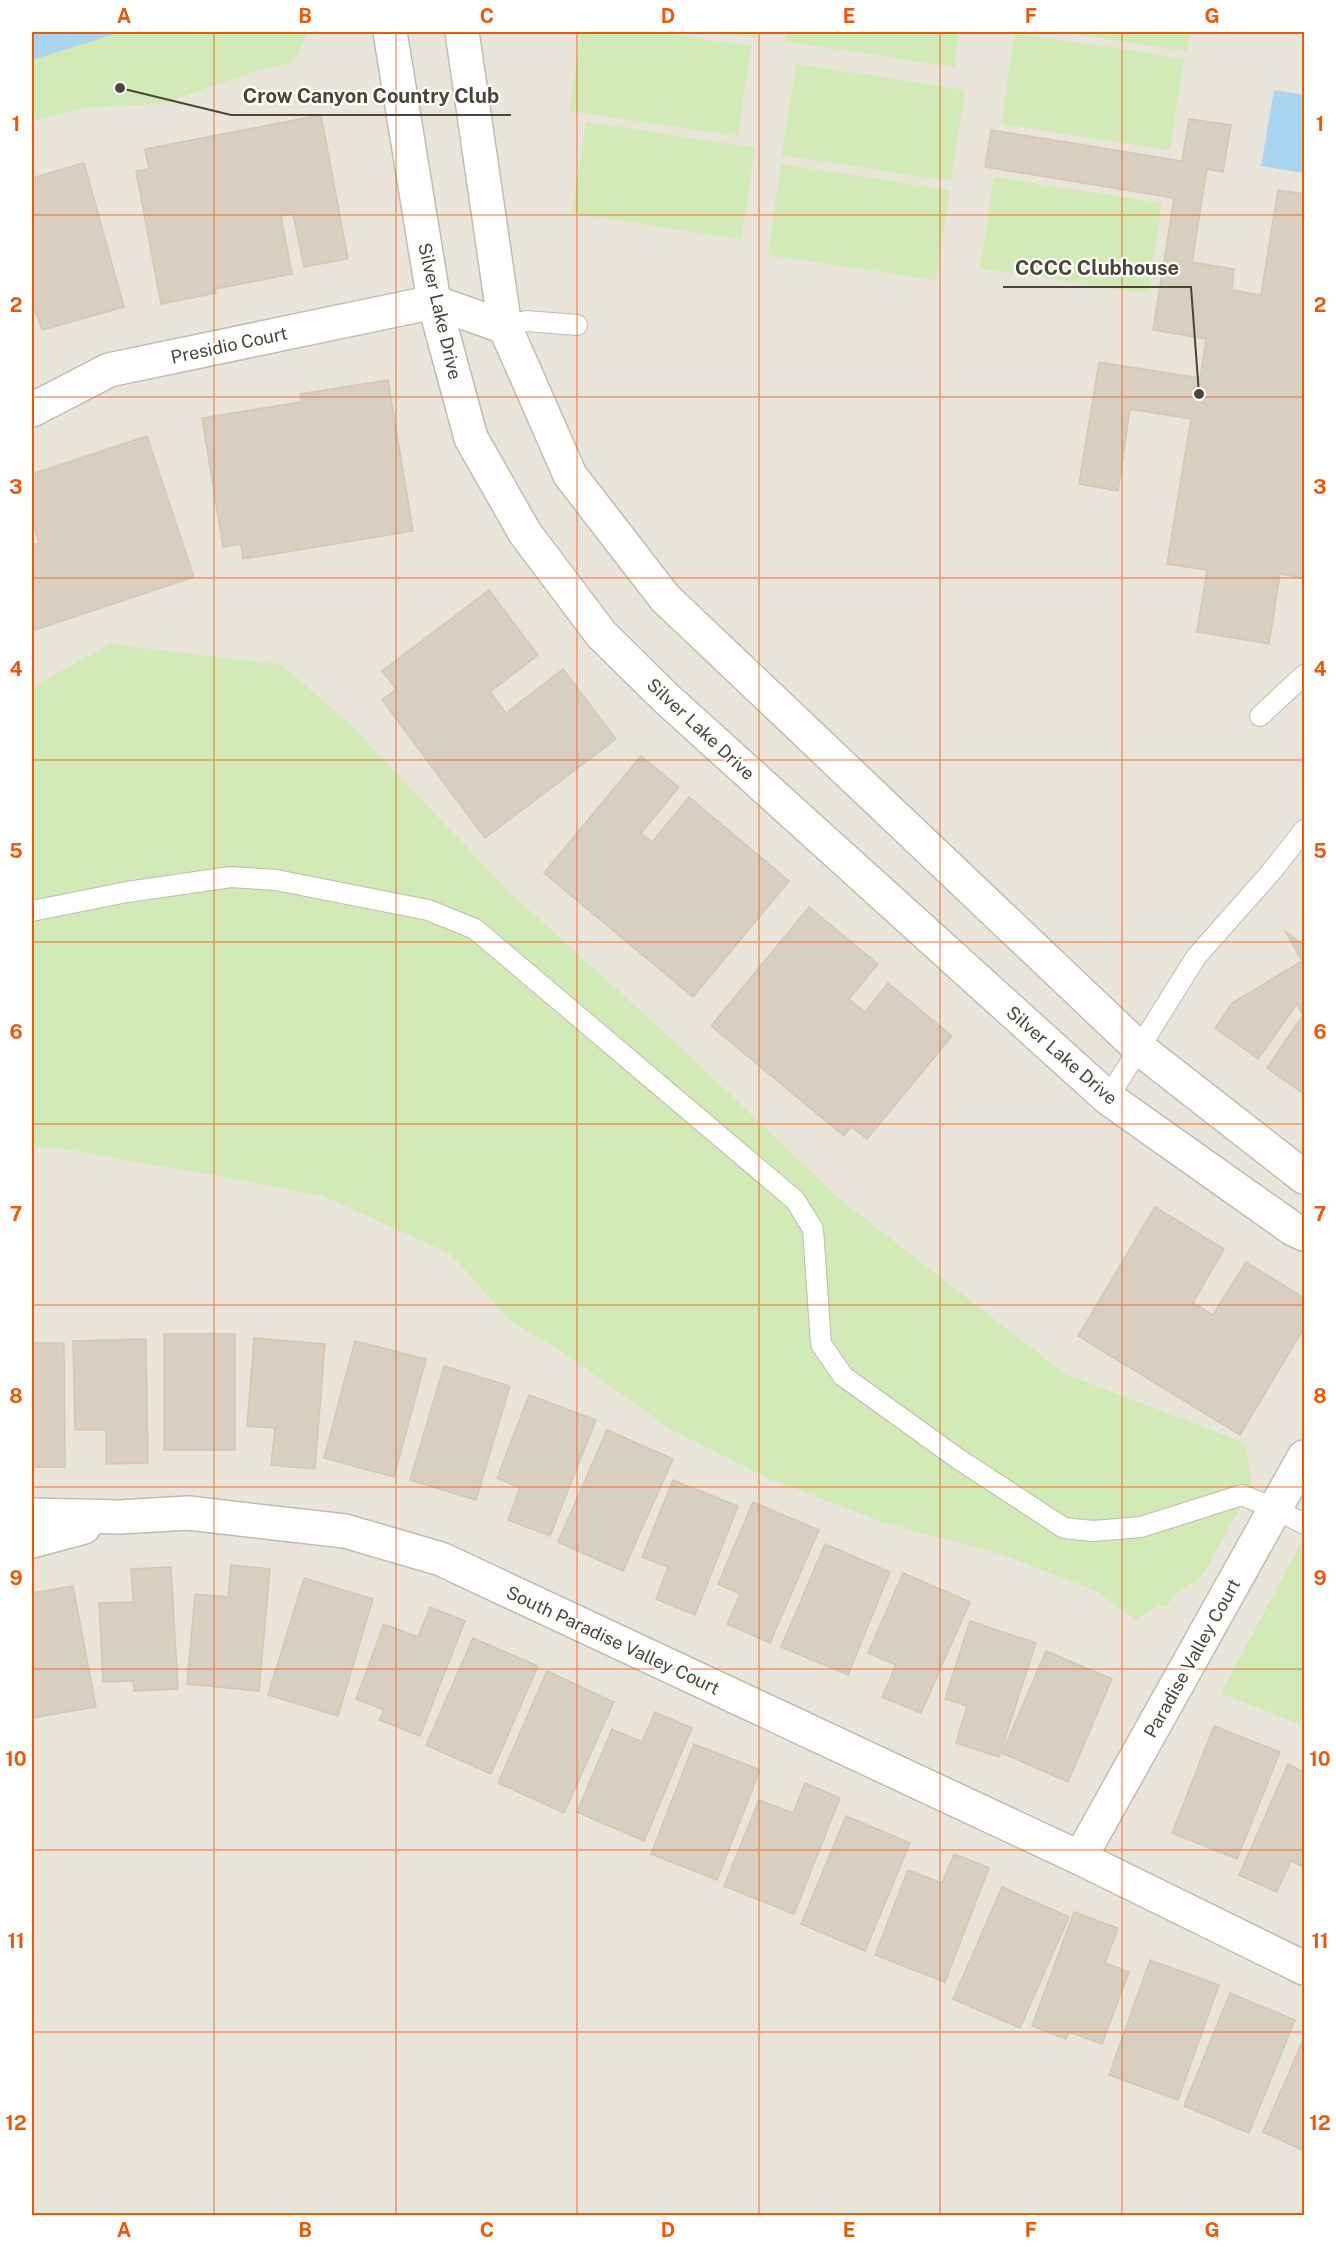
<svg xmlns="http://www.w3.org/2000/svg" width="1336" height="2247" font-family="'Public Sans',sans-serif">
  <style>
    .residential { fill: #eae5da }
    .green { fill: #d2eab5 }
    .water { fill: #a9d4f2 }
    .building { fill: #d8cfc1; stroke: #d3c7b4; stroke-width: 1.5 }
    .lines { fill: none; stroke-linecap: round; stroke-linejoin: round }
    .service-casing { stroke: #c2bbae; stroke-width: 22 }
    .minor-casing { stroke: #c2bbae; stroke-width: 36 }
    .service { stroke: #fff; stroke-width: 20 }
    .minor { stroke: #fff; stroke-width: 33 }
    .grid { fill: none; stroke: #e8590c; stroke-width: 1.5; stroke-opacity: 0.55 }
    .labels { text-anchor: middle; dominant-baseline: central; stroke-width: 4.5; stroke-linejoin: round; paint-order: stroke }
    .street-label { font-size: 18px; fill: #4b4439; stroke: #fff }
    .leader { fill: none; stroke: #4b4439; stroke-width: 2 }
    .callout-dot { fill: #4b4439; stroke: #fff; stroke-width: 2 }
    .callout-label { font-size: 20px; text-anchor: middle; font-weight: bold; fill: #4b4439; stroke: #fff; stroke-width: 4.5; stroke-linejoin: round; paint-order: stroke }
    .neatline { fill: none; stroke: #e8590c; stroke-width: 2 }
    .grid-label { font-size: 20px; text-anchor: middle; font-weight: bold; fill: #e8590c }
  </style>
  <rect width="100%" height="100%" fill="#f6f3ec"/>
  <rect class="residential" x="32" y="32" width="1272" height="2183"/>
  <g class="green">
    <path d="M32 32H308L294 62 256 71 161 104 89 107 32 121Z"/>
    <path d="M581 32H659L751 46 738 136 569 111Z"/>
    <path d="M714 32H758L757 38Z"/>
    <path d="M787 32H959L954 67 786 41Z"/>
    <path d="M1059 32H1190L1187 51Z"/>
    <path d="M1015 33 1184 59 1170 150 1001 124Z"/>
    <path d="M796 64 965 90 951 181 782 155Z"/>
    <path d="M586 122 755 148 741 239 572 213Z"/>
    <path d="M781 164 950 190 936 280 768 255Z"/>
    <path d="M994 177 1162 203 1148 294 980 268Z"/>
    <path d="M110 644 282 665 351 725 507 890 675 1042 841 1200 1065 1374 1245 1443 1252 1487 1201 1578 1176 1593 1167 1605H1158L1135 1620 1096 1591 1001 1554 885 1523 772 1480 670 1429 561 1351 510 1321 451 1254 323 1196 219 1176 52 1147 32 1148V687Z"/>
    <path d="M1304 1537V1726L1221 1693Z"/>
  </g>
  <g class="water">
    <path d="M32 32H121L32 60Z"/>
    <path d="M1274 90 1304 95V173L1261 166Z"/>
  </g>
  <g class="building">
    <path d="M321 115 348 259 304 267 293 214 281 216 292 274 215 289 216 293 161 304 136 171 149 169 145 149Z"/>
    <path d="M1189 119 1231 125 1223 172 1207 169 1192 262 1234 269 1232 290 1261 295 1278 190 1304 194V578L1280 574 1269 644 1197 632 1207 570 1167 564 1191 419 1130 409 1118 491 1079 484 1099 362 1200 378 1206 339 1153 330 1174 198 985 167 991 130 1182 161Z"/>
    <path d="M84 163 124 307 42 330 36 312 32 313V178Z"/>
    <path d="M388 380 413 531 243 559 241 544 223 547 202 418 301 402 300 394Z"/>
    <path d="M147 436 194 577 32 631V545L39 543 32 519V474Z"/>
    <path d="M489 590 538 655 490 692 506 713 563 669 616 739 485 838 382 700 396 689 382 671Z"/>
    <path d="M641 756 679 787 641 833 652 842 689 797 789 881 693 997 544 873Z"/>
    <path d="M809 907 878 964 849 999 865 1012 888 983 952 1036 867 1139 851 1127 844 1136 711 1026Z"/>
    <path d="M1285 931 1304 945V1094L1267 1068 1303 1015 1297 1004 1258 1059 1215 1028 1232 1003 1302 961Z"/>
    <path d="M1155 1207 1224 1249 1193 1303 1213 1315 1246 1262 1304 1298V1328L1240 1435 1078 1336Z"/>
    <rect x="164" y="1334" width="71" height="116"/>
    <path d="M254 1338 325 1344 315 1469 271 1465 275 1428 247 1426Z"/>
    <path d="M146 1339 148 1463 106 1464V1430H75L73 1341Z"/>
    <path d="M355 1341 426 1359 394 1477 324 1458Z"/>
    <path d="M32 1343H64L65 1467H32Z"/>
    <path d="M444 1366 510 1386 476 1500 410 1480Z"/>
    <path d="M529 1395 596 1420 550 1536 508 1520 520 1488 497 1478Z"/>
    <path d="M607 1430 673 1459 623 1571 558 1542Z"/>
    <path d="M673 1480 738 1506 695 1615 656 1599 668 1567 642 1557Z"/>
    <path d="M753 1502 819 1530 770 1643 727 1624 740 1594 718 1584Z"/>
    <path d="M825 1544 890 1572 848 1675 781 1647Z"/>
    <path d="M231 1565 270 1569 259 1691 187 1684 195 1594 228 1597Z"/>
    <path d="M171 1567 178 1689 134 1691 133 1681 103 1682 99 1603 133 1602 131 1569Z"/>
    <path d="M903 1573 970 1602 921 1713 882 1697 896 1665 868 1653Z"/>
    <path d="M304 1578 373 1599 338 1716 268 1695Z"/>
    <path d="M73 1586 96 1707 32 1718V1593Z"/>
    <path d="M430 1607 465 1621 420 1736 379 1720 384 1710 356 1699 384 1624 418 1637Z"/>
    <path d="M970 1621 1036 1643 999 1757 956 1743 967 1706 945 1699Z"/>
    <path d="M473 1638 538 1666 491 1774 426 1745Z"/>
    <path d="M1046 1651 1112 1679 1068 1782 1002 1753Z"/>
    <path d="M547 1671 614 1702 564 1813 498 1783Z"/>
    <path d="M655 1712 692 1728 644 1841 577 1812 612 1729 642 1742Z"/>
    <path d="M1214 1726 1280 1752 1237 1859 1172 1833Z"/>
    <path d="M694 1744 760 1770 717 1880 651 1854Z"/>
    <path d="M1288 1764 1304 1772V1867L1291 1861 1277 1892 1239 1875Z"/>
    <path d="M805 1783 840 1798 794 1914 724 1886 759 1800 793 1813Z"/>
    <path d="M846 1816 910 1843 865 1951 801 1924Z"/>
    <path d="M954 1854 989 1868 945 1982 875 1955 908 1870 942 1883Z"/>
    <path d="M1002 1887 1069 1917 1020 2028 953 1999Z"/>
    <path d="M1074 1912 1118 1928 1105 1963 1129 1972 1102 2044 1069 2032 1066 2039 1032 2026Z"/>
    <path d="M1150 1960 1219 1985 1178 2100 1109 2075Z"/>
    <path d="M1230 1993 1295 2020 1249 2133 1184 2106Z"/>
    <path d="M1304 2038V2151L1263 2132Z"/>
  </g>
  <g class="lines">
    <g class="service-casing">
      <g id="service">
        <path d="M505 327 526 321 577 325"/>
        <path d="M1260 716 1304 675"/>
        <path d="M32 911 127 892 231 877 276 880 428 910 475 929 795 1200 813 1229 821 1344 843 1376 957 1458 1064 1528 1093 1531 1141 1527 1242 1495 1276 1509 1304 1524"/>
        <path d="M1108 1098 1196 957 1272 871 1304 830"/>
      </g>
    </g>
    <g class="minor-casing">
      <g id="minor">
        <path d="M390 32 434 302 471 438 525 533 601 634 667 699 1108 1098 1293 1229 1304 1234"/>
        <path d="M462 32 505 327 570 475 665 598 1140 1049 1304 1177"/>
        <path d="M32 410 109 370 434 302 505 327"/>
        <path d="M32 1515 120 1517 188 1513 345 1531 441 1559 1080 1858 1304 1968"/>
        <path d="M32 1541 84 1527"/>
        <path d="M1080 1858 1304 1457"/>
      </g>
    </g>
    <use href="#service" class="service"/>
    <use href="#minor" class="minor"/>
  </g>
  <path class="grid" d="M214 32V2216M396 32V2216M577 32V2216M759 32V2216M940 32V2216M1122 32V2216M32 215H1304M32 397H1304M32 578H1304M32 760H1304M32 942H1304M32 1124H1304M32 1305H1304M32 1487H1304M32 1669H1304M32 1850H1304M32 2032H1304"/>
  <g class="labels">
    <g class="street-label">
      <text transform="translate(440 311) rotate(77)">Silver Lake Drive</text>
      <text transform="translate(229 345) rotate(-12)">Presidio Court</text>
      <text transform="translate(701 729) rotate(43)">Silver Lake Drive</text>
      <text transform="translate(1062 1055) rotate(41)">Silver Lake Drive</text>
      <text transform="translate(613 1640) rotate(25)">South Paradise Valley Court</text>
      <text transform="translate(1192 1658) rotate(-61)">Paradise Valley Court</text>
    </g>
  </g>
  <path class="leader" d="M120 88L231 115H511M1199 394L1191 287H1003"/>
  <g class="callout-dot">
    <circle cx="120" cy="88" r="6"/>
    <circle cx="1199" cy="394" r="6"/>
  </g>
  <g class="callout-label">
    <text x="371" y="103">Crow Canyon Country Club</text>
    <text x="1097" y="275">CCCC Clubhouse</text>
  </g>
  <rect width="1336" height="2247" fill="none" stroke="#ffffff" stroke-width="66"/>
  <rect x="33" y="33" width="1270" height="2181" class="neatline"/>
  <g class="grid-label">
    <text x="124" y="23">A</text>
    <text x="305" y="23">B</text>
    <text x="487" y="23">C</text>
    <text x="668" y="23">D</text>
    <text x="849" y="23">E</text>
    <text x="1031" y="23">F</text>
    <text x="1212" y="23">G</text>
    <text x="16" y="131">1</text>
    <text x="1320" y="131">1</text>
    <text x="16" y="312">2</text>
    <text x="1320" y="312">2</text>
    <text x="16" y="494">3</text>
    <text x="1320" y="494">3</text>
    <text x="16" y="676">4</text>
    <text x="1320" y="676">4</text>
    <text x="16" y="858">5</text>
    <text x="1320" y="858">5</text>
    <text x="16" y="1039">6</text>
    <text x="1320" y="1039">6</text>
    <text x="16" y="1221">7</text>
    <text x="1320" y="1221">7</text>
    <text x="16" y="1403">8</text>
    <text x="1320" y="1403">8</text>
    <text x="16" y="1585">9</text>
    <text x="1320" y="1585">9</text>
    <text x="16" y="1766">10</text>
    <text x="1320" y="1766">10</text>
    <text x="16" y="1948">11</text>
    <text x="1320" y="1948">11</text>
    <text x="16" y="2130">12</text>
    <text x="1320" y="2130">12</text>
    <text x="124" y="2237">A</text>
    <text x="305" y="2237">B</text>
    <text x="487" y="2237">C</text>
    <text x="668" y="2237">D</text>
    <text x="849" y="2237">E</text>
    <text x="1031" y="2237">F</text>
    <text x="1212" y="2237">G</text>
  </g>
</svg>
